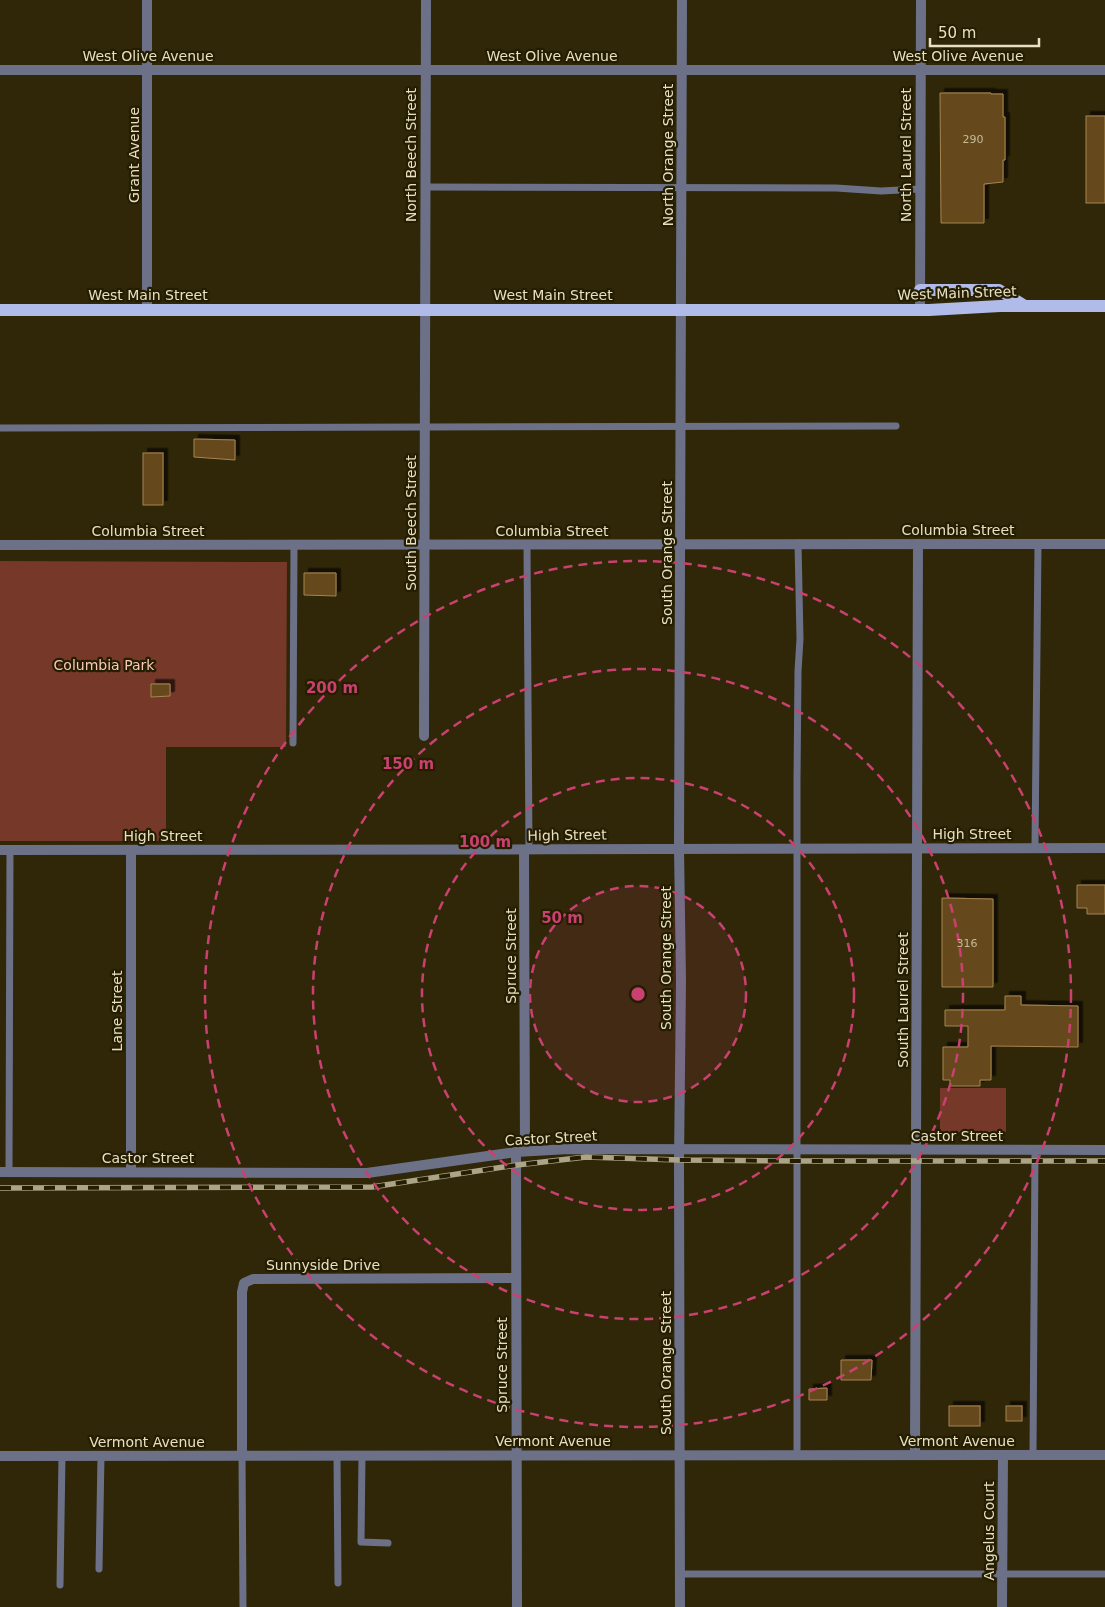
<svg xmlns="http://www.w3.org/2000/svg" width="1105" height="1607" font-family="'DejaVu Sans',sans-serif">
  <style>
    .green { fill: #753829 }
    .building { fill: #65481b; stroke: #a78452; filter: url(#shadow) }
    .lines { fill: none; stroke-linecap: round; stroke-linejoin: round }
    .service { stroke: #6c7188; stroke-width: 7 }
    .minor { stroke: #6c7188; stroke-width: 10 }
    .tertiary { stroke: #6c7188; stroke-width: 10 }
    .primary { stroke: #b0bbea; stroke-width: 12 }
    .rail-casing { stroke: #aca487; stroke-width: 5.5 }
    .rail { stroke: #251d00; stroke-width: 4; stroke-dasharray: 11; stroke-linecap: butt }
    .ring { fill: none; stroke: #ca4070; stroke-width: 2.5; stroke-dasharray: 9 6 }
    .labels { text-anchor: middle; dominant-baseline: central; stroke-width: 4.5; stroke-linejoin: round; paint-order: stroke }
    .number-label { font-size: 11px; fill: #c7ba99 }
    .street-label { font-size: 14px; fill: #e8e0c3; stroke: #251d00 }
    .park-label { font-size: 14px; fill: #fbc9bc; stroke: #251d00 }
    .centre { fill: #ca4070; stroke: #251d00; stroke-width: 2.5 }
    .ring-label { font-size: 15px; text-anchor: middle; font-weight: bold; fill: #ca4070; stroke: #251d00; stroke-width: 4.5; stroke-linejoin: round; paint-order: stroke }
  </style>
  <defs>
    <filter id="shadow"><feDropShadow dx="4.5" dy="-4.5" stdDeviation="0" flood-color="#0009"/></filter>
  </defs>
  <rect width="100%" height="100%" fill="#2f2708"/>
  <g class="green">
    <path d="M0 561 287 562 286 747H166V841H0Z"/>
    <rect x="940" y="1088" width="66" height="44"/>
  </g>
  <g class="building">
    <path d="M940 93H991V94H1003V117H1005V160H1003V182L984 184V223H941Z"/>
    <rect x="1086" y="116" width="19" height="87"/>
    <path d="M194 439 235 440V460L194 457Z"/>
    <rect x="143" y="453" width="20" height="52"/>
    <path d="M304 573H336V596L304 595Z"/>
    <path d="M151 684H170V696L151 697Z"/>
    <path d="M1077 885H1105V914H1087V908H1077Z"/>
    <path d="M942 898 993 899V987H942Z"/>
    <path d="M1005 996H1021V1005L1078 1006V1047L991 1046V1080H980V1086H950V1080H943V1047H968V1026H945V1010H1005Z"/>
    <path d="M841 1360H872L871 1380H841Z"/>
    <path d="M827 1388V1400H809V1389Z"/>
    <rect x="949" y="1406" width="31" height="20"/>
    <rect x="1006" y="1406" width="16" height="15"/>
  </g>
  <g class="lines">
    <g class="service">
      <path d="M425 187 836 188 881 191 920 189"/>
      <path d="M0 428 896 426"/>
      <path d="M527 545 529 850"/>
      <path d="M293 743 294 545"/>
      <path d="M1035 848 1038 544"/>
      <path d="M9 1172 10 850"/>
      <path d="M242 1455 243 1607"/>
      <path d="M337 1455 338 1583"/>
      <path d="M362 1455 361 1542 388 1543"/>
      <path d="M797 1455V780L798 671 800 639 798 543"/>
      <path d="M1033 1455 1035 1150"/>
      <path d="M99 1569 101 1456"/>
      <path d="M680 1574H1105"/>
      <path d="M60 1585 62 1456"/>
    </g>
    <g class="minor">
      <path d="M147 0V310"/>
      <path d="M920 310 921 0"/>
      <path d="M0 545 1105 544"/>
      <path d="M424 736 426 0"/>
      <path d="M0 850C368 851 737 848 1105 848"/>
      <path d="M524 850 525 1151"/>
      <path d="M516 1152 517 1607"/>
      <path d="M0 1172 367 1173 516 1152 569 1149 1105 1150"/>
      <path d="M131 1172V850"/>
      <path d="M242 1455V1292L244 1283 253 1279 516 1278"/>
      <path d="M915 1455 918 544"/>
      <path d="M0 1456 1105 1455"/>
      <path d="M680 1607 679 1160 681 981 679 848 682 0"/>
      <path d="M1002 1607 1003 1455"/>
    </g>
    <path class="tertiary" d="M0 70H1105"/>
    <g class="primary">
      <path d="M920 290H999L1025 306"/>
      <path d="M0 310H929L1000 306H1105"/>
    </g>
    <g class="rail-casing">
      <path id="rail" d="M0 1188 372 1187 517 1165 586 1157 679 1160 798 1161H1105"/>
    </g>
    <use href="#rail" class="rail"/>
  </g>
  <circle cx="638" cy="994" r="108" fill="#ca4070" fill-opacity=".12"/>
  <g class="ring">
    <circle cx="638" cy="994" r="108"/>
    <circle cx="638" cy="994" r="216"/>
    <circle cx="638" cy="994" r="325"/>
    <circle cx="638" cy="994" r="433"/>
  </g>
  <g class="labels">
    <g class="number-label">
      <text x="973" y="139">290</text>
      <text x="967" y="943">316</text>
    </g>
    <g class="street-label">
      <text x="148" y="56">West Olive Avenue</text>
      <text x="552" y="56">West Olive Avenue</text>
      <text x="958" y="56">West Olive Avenue</text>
      <text transform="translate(134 155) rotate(-90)">Grant Avenue</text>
      <text transform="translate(411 155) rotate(-90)">North Beech Street</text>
      <text transform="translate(668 155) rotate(-90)">North Orange Street</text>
      <text transform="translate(906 155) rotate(-90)">North Laurel Street</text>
      <text transform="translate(957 293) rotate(-2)">West Main Street</text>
      <text x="148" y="295">West Main Street</text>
      <text x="553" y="295">West Main Street</text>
      <text transform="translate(411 523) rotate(-90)">South Beech Street</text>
      <text x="958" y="530">Columbia Street</text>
      <text x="148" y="531">Columbia Street</text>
      <text x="552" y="531">Columbia Street</text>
      <text transform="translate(667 553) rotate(-90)">South Orange Street</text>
      <text x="972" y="834">High Street</text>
      <text transform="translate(567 835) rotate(-1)">High Street</text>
      <text x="163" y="836">High Street</text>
      <text transform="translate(511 956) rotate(-90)">Spruce Street</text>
      <text transform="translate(666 958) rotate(-90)">South Orange Street</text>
      <text transform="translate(903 1000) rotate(-90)">South Laurel Street</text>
      <text transform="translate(117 1011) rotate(-90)">Lane Street</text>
      <text x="957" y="1136">Castor Street</text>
      <text transform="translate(551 1138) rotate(-3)">Castor Street</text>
      <text x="148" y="1158">Castor Street</text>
      <text x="323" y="1265">Sunnyside Drive</text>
      <text transform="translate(666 1363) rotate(-90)">South Orange Street</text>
      <text transform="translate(502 1365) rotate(-90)">Spruce Street</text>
      <text x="553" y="1441">Vermont Avenue</text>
      <text x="957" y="1441">Vermont Avenue</text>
      <text x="147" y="1442">Vermont Avenue</text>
      <text transform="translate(989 1531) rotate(-90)">Angelus Court</text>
    </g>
    <g class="park-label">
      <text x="104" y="665">Columbia Park</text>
    </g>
  </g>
  <circle cx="638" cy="994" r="8" class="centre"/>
  <g class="ring-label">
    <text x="332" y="693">200 m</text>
    <text x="408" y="769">150 m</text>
    <text x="485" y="847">100 m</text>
    <text x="562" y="923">50 m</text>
  </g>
  <path d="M930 38v8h109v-8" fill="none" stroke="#e8e0c3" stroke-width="2.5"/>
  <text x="938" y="38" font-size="15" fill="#e8e0c3" stroke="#251d00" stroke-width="4" paint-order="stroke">50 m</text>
</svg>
